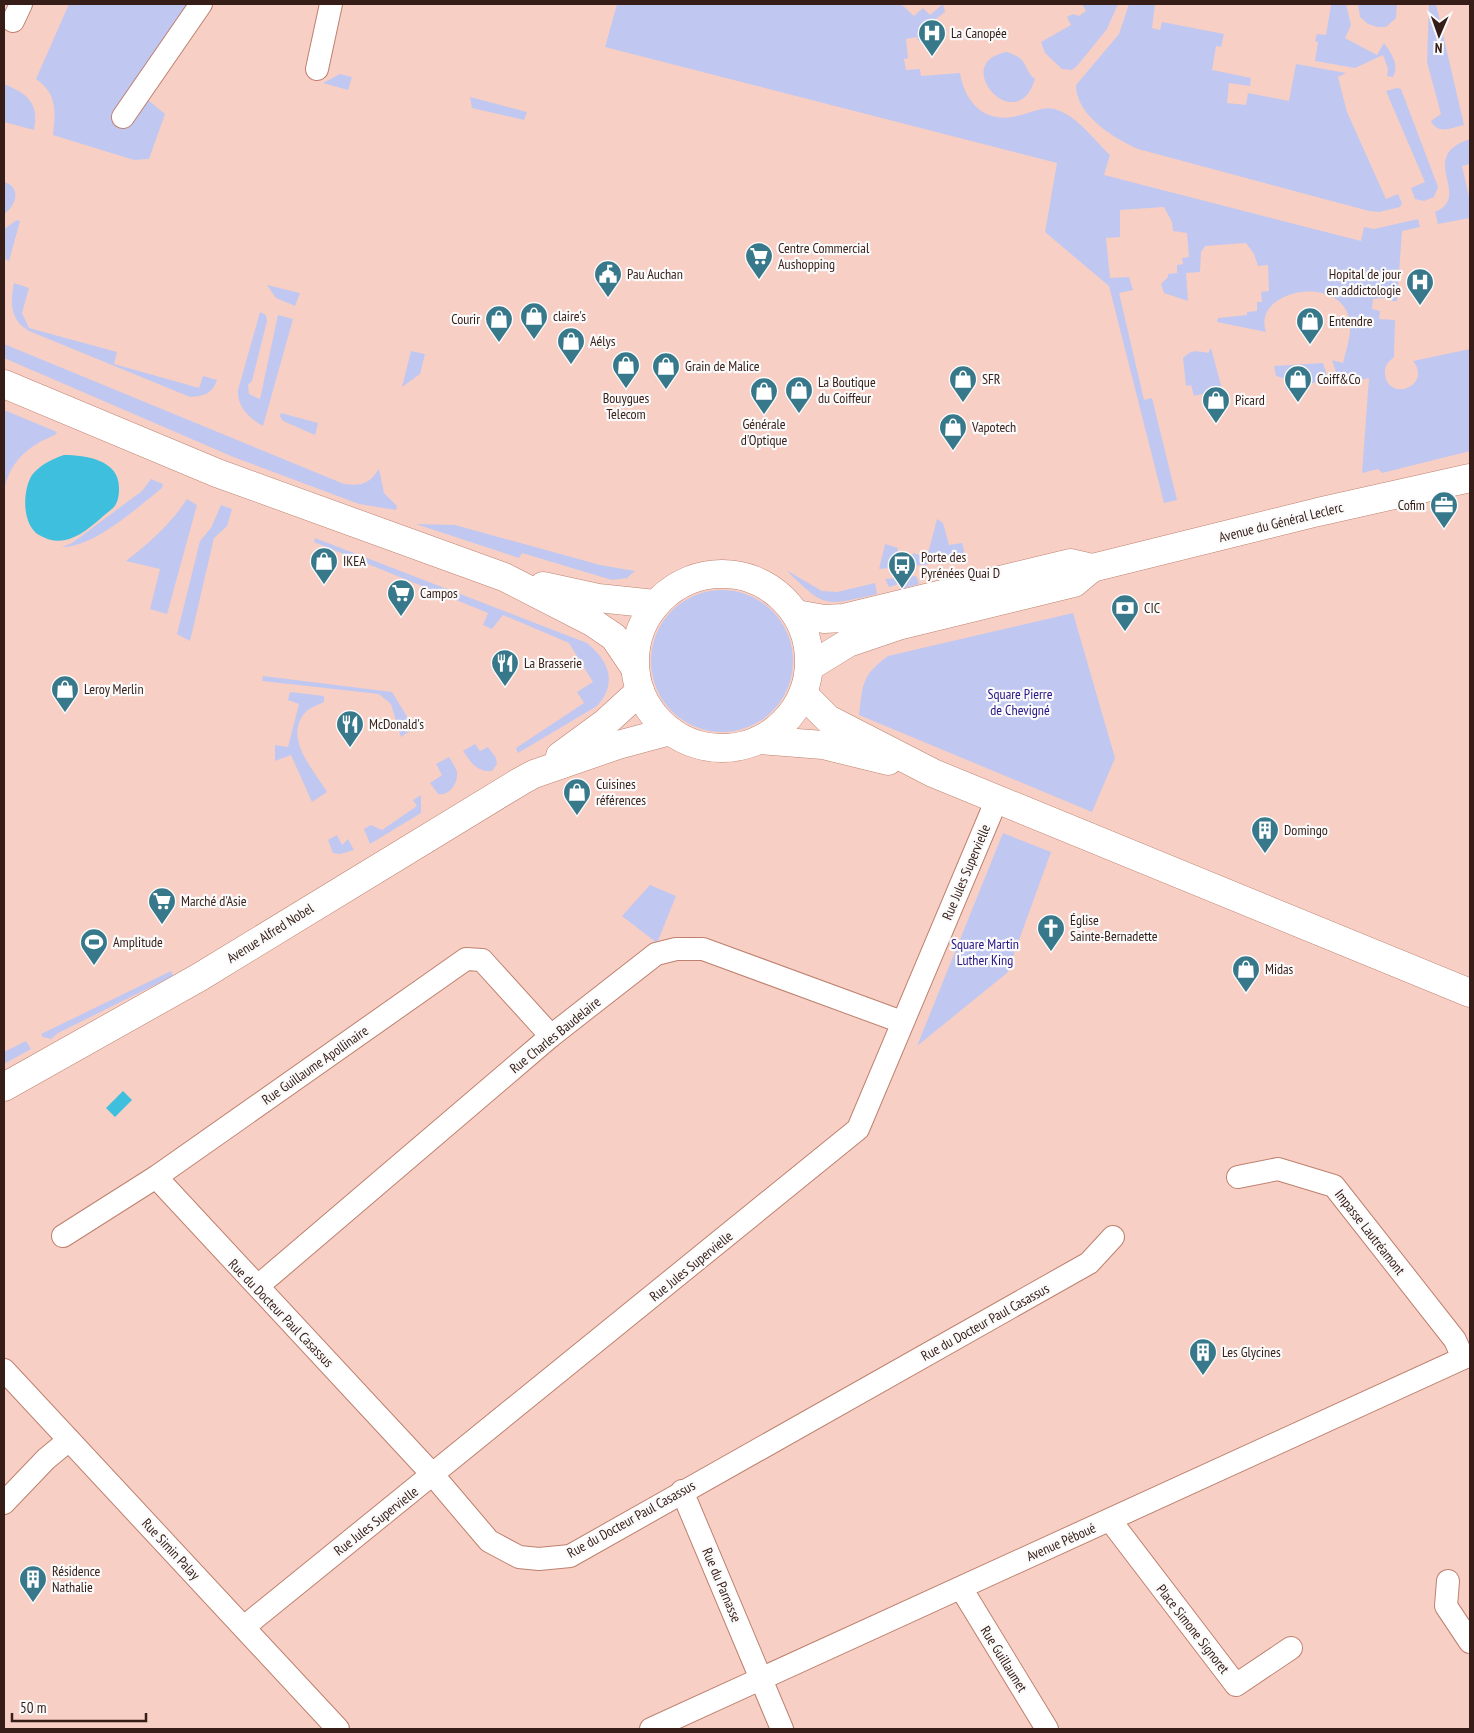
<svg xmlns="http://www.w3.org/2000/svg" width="1474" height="1733" font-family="'PT Sans Narrow',sans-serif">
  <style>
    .green { fill: #c0c8f1 }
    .water { fill: #3dbfdd }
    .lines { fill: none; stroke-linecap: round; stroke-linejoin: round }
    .minor-casing { stroke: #be816f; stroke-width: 24 }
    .major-casing { stroke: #be816f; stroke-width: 29 }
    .minor { stroke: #fff; stroke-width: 22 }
    .major { stroke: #fff; stroke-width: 28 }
    .labels { text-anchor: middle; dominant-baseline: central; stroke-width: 4.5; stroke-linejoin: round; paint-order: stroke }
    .poi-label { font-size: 14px; fill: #361d17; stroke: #fafafa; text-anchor: start }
    .street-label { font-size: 14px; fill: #361d17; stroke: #fafafa }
    .park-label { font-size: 14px; fill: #251388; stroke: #fafafa }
  </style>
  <rect width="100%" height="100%" fill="#f8cfc4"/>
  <g class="green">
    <path d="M69 4H213L148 100 165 114 149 159 134 160 53 135C56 112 57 93 36 79Z"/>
    <path d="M617 4H901L914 16 923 8 930 15 943 4 945 12 929 24 923 40 918 41 917 37 906 39 908 58 904 59 906 70 920 69 921 76 960 73C965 103 985 124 1017 116 1029 114 1042 106 1054 109 1077 115 1094 140 1110 155L1104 175 1361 241 1364 227 1374 229 1418 219 1420 227 1402 231 1397 301H1392V297L1373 299 1372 309 1380 311 1379 319 1395 320 1394 357C1389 361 1384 366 1385 374 1388 403 1433 386 1413 361L1470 349V451L1382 473 1378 469 1362 473 1369 378 1340 385 1332 360 1343 363C1346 350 1351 337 1350 324 1346 272 1251 288 1266 332L1217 322 1218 318 1247 315V312L1257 311V302H1262L1261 292 1269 291 1268 265 1258 266 1254 254 1246 243 1205 246 1201 252 1200 272 1186 273 1188 301 1164 293 1161 284 1168 277V274L1177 273V265L1183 264 1182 258 1189 257 1187 233 1173 231 1172 222 1164 207 1120 210V237L1106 238 1110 278 1129 277 1133 290 1119 293 1144 400 1152 398 1177 500 1164 503 1109 286 1045 232 1057 163 605 47Z"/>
    <path d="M1082 4H1118L1107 29 1077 66 1072 70 1062 69 1045 53 1041 42 1071 25 1067 17 1073 14 1079 16 1086 11Z"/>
    <path d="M1129 4H1155L1152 28 1160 30 1162 22 1224 34 1221 47 1216 46 1212 70 1251 78 1250 86 1229 83 1227 103 1246 105 1248 93 1289 101 1296 64 1346 73 1338 77 1347 112 1386 199 1398 194 1402 203 1400 207 1379 212 1369 211 1138 149C1112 137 1076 115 1076 85L1119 34Z"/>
    <path d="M1325 4H1346L1351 25 1345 38 1377 55 1384 43C1391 53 1400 65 1393 77L1387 76 1388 69 1383 55 1355 68 1315 61 1318 42 1315 41 1317 34 1326 35 1331 5Z"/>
    <path d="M1358 4H1397L1396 18 1386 27H1377L1368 24 1360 17Z"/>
    <path d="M1429 4H1436L1464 125C1451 128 1438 135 1431 121L1441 114 1427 62Z"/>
    <path d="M1007 52C1031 60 1021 67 1035 79 1017 140 948 62 1007 52Z"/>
    <path d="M340 74 352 77 348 90 323 83Z"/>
    <path d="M4 84C28 94 39 103 34 130L4 122Z"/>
    <path d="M1397 88 1401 89 1438 187 1434 197 1424 201 1415 199 1411 188 1425 182 1386 91Z"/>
    <path d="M470 97 527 112 524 120 472 108Z"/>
    <path d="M1470 139V164L1462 166 1470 201V218L1438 224 1435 212C1474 196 1415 157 1470 139Z"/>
    <path d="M4 182C22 187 16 206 4 214Z"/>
    <path d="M17 220 20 221 9 261 5 259 4 229Z"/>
    <path d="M14 283 29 288 22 313 29 328 117 352 114 364 199 388 203 376 217 380C212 394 204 396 190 397L29 331C10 320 10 303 14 283Z"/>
    <path d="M267 285 300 293 295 306 276 298Z"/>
    <path d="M260 312 266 315 267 321 252 381 248 385 249 394 260 399 278 315 293 319 263 426C249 418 237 407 238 390Z"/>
    <path d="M4 344 344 484C362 486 369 484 379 469L384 493 397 506 396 510 359 504 231 456 4 358Z"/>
    <path d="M1211 348 1222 389 1194 396 1191 385 1186 386 1183 358C1191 350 1196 350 1208 353Z"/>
    <path d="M411 351 425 354 420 374 402 387Z"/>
    <path d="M1323 363 1328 379 1286 390 1283 378 1276 376 1274 366Z"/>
    <path d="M4 410 57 432 55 435C30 445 12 459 5 486Z"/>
    <path d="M281 413 318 423 315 435 283 421 280 416Z"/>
    <path d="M151 479 163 484 162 488C138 507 93 548 62 547L72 543 142 491Z"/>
    <path d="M187 499 197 505 167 614 150 609 160 569 126 561C149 543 170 525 187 499Z"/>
    <path d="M221 505 232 509 227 526 214 538 190 641 177 634 200 541 211 528Z"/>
    <path d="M937 519 943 523 949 545 962 543 966 558 943 563 879 569 885 544 898 548 896 559 911 561 913 553 927 557Z"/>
    <path d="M416 524 455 525 600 565 635 571 627 578 612 580 522 553 519 558Z"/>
    <path d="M315 538 587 643C609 661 618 683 597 706L518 753 516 748 584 703 577 692 593 682 569 643 503 615 492 629 483 625 488 613 314 542Z"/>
    <path d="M786 570 822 591 837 592 875 583 877 594C824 606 826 609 786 570Z"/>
    <path d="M916 576 919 584 901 589 899 584 889 587 885 579Z"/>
    <circle cx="722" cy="661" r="71"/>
    <path d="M1073 613 1115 758 1092 812 859 715C863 684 861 676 888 656Z"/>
    <path d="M263 676 392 692 414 728 401 737 391 704 379 694 262 681Z"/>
    <path d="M290 692 324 696V702C318 705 308 708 304 714 284 739 314 770 327 792L312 802 291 755 275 761V745L288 747 299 704 288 700Z"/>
    <path d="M475 744 480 751 488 747 496 758 497 764 492 771C476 772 471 762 463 751Z"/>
    <path d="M449 757C452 762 456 768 457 772 458 783 450 796 438 794L430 783 442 775 436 764Z"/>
    <path d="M421 795V813L370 844 364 829 371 825 382 830 417 806 413 800Z"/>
    <path d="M1003 833 1051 852 1007 973 917 1046Z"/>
    <path d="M337 835 342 845 348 839 354 850 340 854 333 853 328 840Z"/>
    <path d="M650 885 676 896 657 943 622 916Z"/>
    <path d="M171 971 173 976 58 1033 51 1039 43 1037 41 1034Z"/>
    <path d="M26 1041 31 1049 4 1064V1052Z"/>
  </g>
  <g class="water">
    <path d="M64 455C86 455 120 460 119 489 119 495 118 502 114 507 110 511 104 515 100 519 81 535 63 549 39 535 22 525 22 491 32 475 40 465 52 459 64 455Z"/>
    <path d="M123 1091 132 1100 115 1117 106 1108Z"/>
  </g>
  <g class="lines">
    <g class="minor-casing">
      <g id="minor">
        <path d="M13 21 21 4"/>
        <path d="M317 69 331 4"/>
        <path d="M123 117 201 4"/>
        <path d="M156 1177 433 1475 489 1541 519 1557 539 1559 570 1556 1089 1263 1113 1237"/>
        <path d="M1238 1177 1278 1169 1334 1186 1455 1340 1463 1358"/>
        <path d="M63 1236 156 1177 466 959 482 960 551 1036"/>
        <path d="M258 1286 551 1036 656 954 676 949H703L902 1022"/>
        <path d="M4 1370 338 1729"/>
        <path d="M682 1491 782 1729"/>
        <path d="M4 1503 46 1459 69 1440"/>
        <path d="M1110 1520 1236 1685 1291 1648"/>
        <path d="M1448 1581 1446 1606 1470 1642"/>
        <path d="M961 1588 1047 1729"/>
        <path d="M244 1627 858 1129 997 799"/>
        <path d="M651 1729 1470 1355"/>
      </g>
    </g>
    <g class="major-casing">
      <g id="major">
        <path d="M4 384 217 473 504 577 592 622 614 637 635 668"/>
        <circle cx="722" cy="661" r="87"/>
        <path d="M543 586 598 598 655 604"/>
        <path d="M796 614 824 619 843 618 1070 563 1092 568 1318 512 1470 478"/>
        <path d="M809 667 848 643 898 626 1074 583 1092 568"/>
        <path d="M803 694 828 719 933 773 1470 993"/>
        <path d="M759 740 823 745 888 761"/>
        <path d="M560 756 605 723 640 691"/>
        <path d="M4 1087 198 978 521 781 534 774 618 745 670 731"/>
      </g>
    </g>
    <use href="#minor" class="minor"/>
    <use href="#major" class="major"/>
  </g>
  <defs>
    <g id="hospital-pin" transform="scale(1.4375)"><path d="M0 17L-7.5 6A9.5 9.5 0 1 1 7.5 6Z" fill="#37798a" stroke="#fafafa"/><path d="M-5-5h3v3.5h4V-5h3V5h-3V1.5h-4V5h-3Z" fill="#fff"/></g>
    <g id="supermarket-pin" transform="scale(1.4375)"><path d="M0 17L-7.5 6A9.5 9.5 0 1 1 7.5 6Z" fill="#37798a" stroke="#fafafa"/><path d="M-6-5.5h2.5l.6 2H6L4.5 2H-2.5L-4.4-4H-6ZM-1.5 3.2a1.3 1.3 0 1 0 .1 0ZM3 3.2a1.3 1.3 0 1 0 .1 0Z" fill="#fff"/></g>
    <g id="civic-pin" transform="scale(1.4375)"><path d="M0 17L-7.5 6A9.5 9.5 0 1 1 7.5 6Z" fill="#37798a" stroke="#fafafa"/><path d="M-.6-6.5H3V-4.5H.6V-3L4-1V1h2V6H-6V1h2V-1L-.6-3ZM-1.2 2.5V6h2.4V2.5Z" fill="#fff"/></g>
    <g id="shop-pin" transform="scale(1.4375)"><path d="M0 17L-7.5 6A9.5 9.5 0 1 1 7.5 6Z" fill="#37798a" stroke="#fafafa"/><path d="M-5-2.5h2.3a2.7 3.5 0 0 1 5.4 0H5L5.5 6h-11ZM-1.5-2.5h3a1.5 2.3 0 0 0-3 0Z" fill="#fff"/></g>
    <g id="office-pin" transform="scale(1.4375)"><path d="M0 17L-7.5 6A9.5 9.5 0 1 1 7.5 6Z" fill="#37798a" stroke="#fafafa"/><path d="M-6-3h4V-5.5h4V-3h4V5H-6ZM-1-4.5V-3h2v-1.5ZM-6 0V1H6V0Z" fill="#fff"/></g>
    <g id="bus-pin" transform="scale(1.4375)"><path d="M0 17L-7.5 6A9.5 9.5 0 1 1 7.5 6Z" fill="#37798a" stroke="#fafafa"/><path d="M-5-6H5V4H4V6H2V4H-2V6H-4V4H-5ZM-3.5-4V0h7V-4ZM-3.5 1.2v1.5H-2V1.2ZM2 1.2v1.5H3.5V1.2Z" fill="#fff"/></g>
    <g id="bank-pin" transform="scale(1.4375)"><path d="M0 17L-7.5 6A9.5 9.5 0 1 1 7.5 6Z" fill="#37798a" stroke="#fafafa"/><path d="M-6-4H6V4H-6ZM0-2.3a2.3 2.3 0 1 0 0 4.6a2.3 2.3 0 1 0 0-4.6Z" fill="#fff"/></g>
    <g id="restaurant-pin" transform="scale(1.4375)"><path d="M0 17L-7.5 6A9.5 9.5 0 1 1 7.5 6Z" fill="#37798a" stroke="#fafafa"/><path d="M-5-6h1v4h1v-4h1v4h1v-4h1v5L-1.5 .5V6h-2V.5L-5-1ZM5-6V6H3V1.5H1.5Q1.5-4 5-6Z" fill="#fff"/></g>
    <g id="building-pin" transform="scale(1.4375)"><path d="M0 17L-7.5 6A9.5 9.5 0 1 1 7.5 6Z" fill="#37798a" stroke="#fafafa"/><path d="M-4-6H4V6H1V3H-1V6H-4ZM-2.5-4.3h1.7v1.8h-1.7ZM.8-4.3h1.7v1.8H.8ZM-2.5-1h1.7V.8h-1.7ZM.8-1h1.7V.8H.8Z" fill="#fff"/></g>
    <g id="church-pin" transform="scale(1.4375)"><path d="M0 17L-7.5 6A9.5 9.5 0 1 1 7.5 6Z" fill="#37798a" stroke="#fafafa"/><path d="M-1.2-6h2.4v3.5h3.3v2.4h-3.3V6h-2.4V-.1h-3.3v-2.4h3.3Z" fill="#fff"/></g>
    <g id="stadium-pin" transform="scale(1.4375)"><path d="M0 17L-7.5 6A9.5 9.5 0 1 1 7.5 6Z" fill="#37798a" stroke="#fafafa"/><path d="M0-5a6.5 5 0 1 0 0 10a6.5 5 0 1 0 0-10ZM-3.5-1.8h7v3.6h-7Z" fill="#fff"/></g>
  </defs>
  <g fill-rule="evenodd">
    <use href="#hospital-pin" x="932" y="33"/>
    <use href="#supermarket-pin" x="759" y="256"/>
    <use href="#civic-pin" x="608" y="274"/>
    <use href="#hospital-pin" x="1420" y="282"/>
    <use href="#shop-pin" x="534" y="316"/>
    <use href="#shop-pin" x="499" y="319"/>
    <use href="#shop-pin" x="1310" y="321"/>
    <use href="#shop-pin" x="571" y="341"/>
    <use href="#shop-pin" x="626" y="365"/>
    <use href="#shop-pin" x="666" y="366"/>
    <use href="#shop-pin" x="963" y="379"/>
    <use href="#shop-pin" x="1298" y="379"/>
    <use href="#shop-pin" x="799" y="390"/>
    <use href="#shop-pin" x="764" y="391"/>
    <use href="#shop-pin" x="1216" y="400"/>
    <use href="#shop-pin" x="953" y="427"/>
    <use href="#office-pin" x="1444" y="505"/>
    <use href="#shop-pin" x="324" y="561"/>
    <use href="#bus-pin" x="902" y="565"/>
    <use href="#supermarket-pin" x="401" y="593"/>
    <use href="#bank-pin" x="1125" y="608"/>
    <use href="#restaurant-pin" x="505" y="663"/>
    <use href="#shop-pin" x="65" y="689"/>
    <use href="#restaurant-pin" x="350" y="724"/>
    <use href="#shop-pin" x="577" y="792"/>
    <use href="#building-pin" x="1265" y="830"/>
    <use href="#supermarket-pin" x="162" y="901"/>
    <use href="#church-pin" x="1051" y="928"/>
    <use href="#stadium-pin" x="94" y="942"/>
    <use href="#shop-pin" x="1246" y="969"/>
    <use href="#building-pin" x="1203" y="1352"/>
    <use href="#building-pin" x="33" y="1579"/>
  </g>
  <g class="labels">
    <g class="poi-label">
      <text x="951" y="33">La Canopée</text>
      <text x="778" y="248">Centre Commercial<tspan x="778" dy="16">Aushopping</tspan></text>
      <text x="627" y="274">Pau Auchan</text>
      <text x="1401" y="274" text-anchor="end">Hopital de jour<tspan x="1401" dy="16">en addictologie</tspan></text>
      <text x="553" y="316">claire's</text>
      <text x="480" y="319" text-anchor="end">Courir</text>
      <text x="1329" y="321">Entendre</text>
      <text x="590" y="341">Aélys</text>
      <text x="685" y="366">Grain de Malice</text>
      <text x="982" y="379">SFR</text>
      <text x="1317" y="379">Coiff&amp;Co</text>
      <text x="818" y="382">La Boutique<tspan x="818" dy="16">du Coiffeur</tspan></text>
      <text x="626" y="398" text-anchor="middle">Bouygues<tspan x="626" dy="16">Telecom</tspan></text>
      <text x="1235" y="400">Picard</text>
      <text x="764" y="424" text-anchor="middle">Générale<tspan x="764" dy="16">d'Optique</tspan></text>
      <text x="972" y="427">Vapotech</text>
      <text x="1425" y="505" text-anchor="end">Cofim</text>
      <text x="921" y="557">Porte des<tspan x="921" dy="16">Pyrénées Quai D</tspan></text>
      <text x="343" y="561">IKEA</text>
      <text x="420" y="593">Campos</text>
      <text x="1144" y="608">CIC</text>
      <text x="524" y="663">La Brasserie</text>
      <text x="84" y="689">Leroy Merlin</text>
      <text x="369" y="724">McDonald's</text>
      <text x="596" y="784">Cuisines<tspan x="596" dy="16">références</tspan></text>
      <text x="1284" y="830">Domingo</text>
      <text x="181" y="901">Marché d'Asie</text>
      <text x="1070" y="920">Église<tspan x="1070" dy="16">Sainte-Bernadette</tspan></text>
      <text x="113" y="942">Amplitude</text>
      <text x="1265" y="969">Midas</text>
      <text x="1222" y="1352">Les Glycines</text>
      <text x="52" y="1571">Résidence<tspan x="52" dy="16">Nathalie</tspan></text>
    </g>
    <g class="street-label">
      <text transform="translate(1281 522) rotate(-14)">Avenue du Général Leclerc</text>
      <text transform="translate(966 872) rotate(-67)">Rue Jules Supervielle</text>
      <text transform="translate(270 933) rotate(-32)">Avenue Alfred Nobel</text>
      <text transform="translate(555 1035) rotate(-39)">Rue Charles Baudelaire</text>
      <text transform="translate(315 1065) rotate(-35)">Rue Guillaume Apollinaire</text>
      <text transform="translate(1370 1232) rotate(52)">Impasse Lautréamont</text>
      <text transform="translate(691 1266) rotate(-39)">Rue Jules Supervielle</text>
      <text transform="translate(281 1313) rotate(46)">Rue du Docteur Paul Casassus</text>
      <text transform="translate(985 1322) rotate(-29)">Rue du Docteur Paul Casassus</text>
      <text transform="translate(631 1519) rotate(-29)">Rue du Docteur Paul Casassus</text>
      <text transform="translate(376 1521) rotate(-38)">Rue Jules Supervielle</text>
      <text transform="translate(1061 1542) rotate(-24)">Avenue Péboué</text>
      <text transform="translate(171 1549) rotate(47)">Rue Simin Palay</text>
      <text transform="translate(722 1585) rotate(67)">Rue du Parnasse</text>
      <text transform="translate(1193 1629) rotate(52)">Place Simone Signoret</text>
      <text transform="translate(1004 1659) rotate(58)">Rue Guillaumet</text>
    </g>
    <g class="park-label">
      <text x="1020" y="694">Square Pierre<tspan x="1020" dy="16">de Chevigné</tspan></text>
      <text x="985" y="944">Square Martin<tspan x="985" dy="16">Luther King</tspan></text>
    </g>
  </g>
  <rect width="1474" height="1733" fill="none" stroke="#361d17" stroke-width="10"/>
  <g transform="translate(1439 35) rotate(182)" stroke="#fafafa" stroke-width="4" paint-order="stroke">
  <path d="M0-4L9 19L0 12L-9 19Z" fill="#361d17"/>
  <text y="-8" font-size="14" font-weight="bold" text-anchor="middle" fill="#361d17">N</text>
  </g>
  <path d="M12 1713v8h134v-8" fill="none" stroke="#361d17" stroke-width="2.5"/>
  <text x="20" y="1713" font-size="15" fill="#361d17" stroke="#fafafa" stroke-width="4" paint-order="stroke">50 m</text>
</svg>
